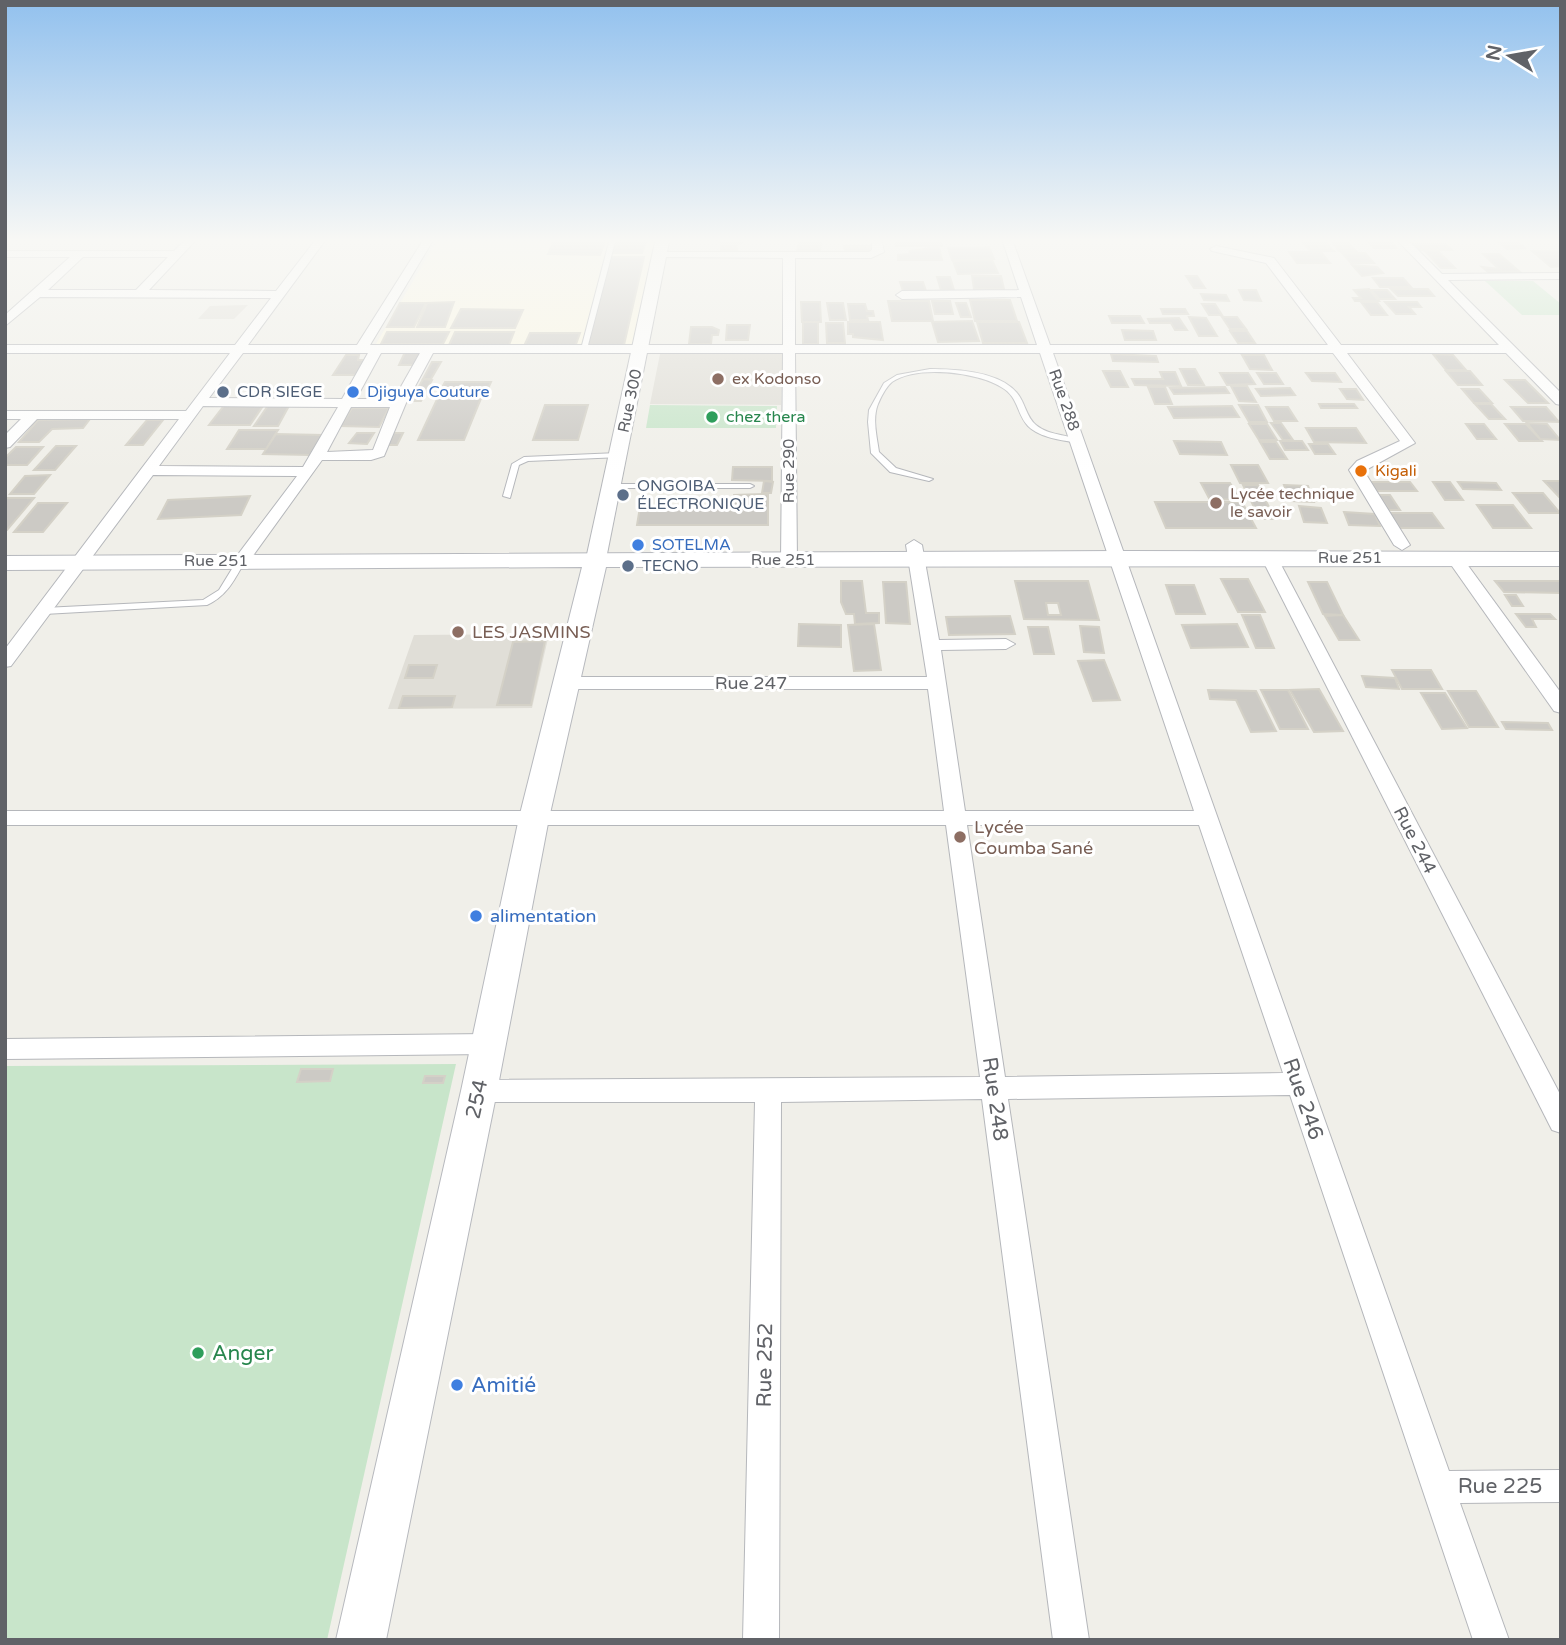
<svg xmlns="http://www.w3.org/2000/svg" width="1566" height="1645" font-family="'Varela Round',sans-serif">
  <style>
    .commercial { fill: #fbf7e3 }
    .education { fill: #e0ded7 }
    .green { fill: #c8e5ca }
    .building { fill: #cccac5; stroke: #d4d1c7; stroke-width: 2; fill-rule: evenodd }
    .lines { fill: none; stroke-linecap: round; stroke-linejoin: round }
    .service-casing { stroke: #b5b7bb; stroke-width: 2 }
    .minor-casing { stroke: #b5b7bb; stroke-width: 2 }
    .tertiary-casing { stroke: #b5b7bb; stroke-width: 2 }
    .secondary-casing { stroke: #b7b9be; stroke-width: 2 }
    .service { fill: #fff; fill-rule: evenodd }
    .minor { fill: #fff; fill-rule: evenodd }
    .tertiary { fill: #fff; fill-rule: evenodd }
    .secondary { fill: #fff; fill-rule: evenodd }
    .education-dot { fill: #8d6e63; stroke: #fff; stroke-width: 2.5 }
    .service-dot { fill: #5c6f8a; stroke: #fff; stroke-width: 2.5 }
    .shop-dot { fill: #3f7fe0; stroke: #fff; stroke-width: 2.5 }
    .leisure-dot { fill: #2e9e5b; stroke: #fff; stroke-width: 2.5 }
    .food-dot { fill: #e8710a; stroke: #fff; stroke-width: 2.5 }
    .labels { text-anchor: middle; dominant-baseline: central; stroke-width: 6; stroke-linejoin: round; paint-order: stroke }
    .far-education-label { font-size: 16px; fill: #785e54; stroke: #fff; text-anchor: start }
    .far-service-label { font-size: 16px; fill: #4e5e75; stroke: #fff; text-anchor: start }
    .far-shop-label { font-size: 16px; fill: #366cbe; stroke: #fff; text-anchor: start }
    .far-street-label { font-size: 16px; fill: #606267; stroke: #fff }
    .far-leisure-label { font-size: 16px; fill: #27864d; stroke: #fff; text-anchor: start }
    .far-food-label { font-size: 16px; fill: #c56008; stroke: #fff; text-anchor: start }
    .education-label { font-size: 18px; fill: #785e54; stroke: #fff; text-anchor: start }
    .street-label { font-size: 18px; fill: #606267; stroke: #fff }
    .shop-label { font-size: 18px; fill: #366cbe; stroke: #fff; text-anchor: start }
    .near-street-label { font-size: 21px; fill: #606267; stroke: #fff }
    .near-leisure-label { font-size: 21px; fill: #27864d; stroke: #fff; text-anchor: start }
    .near-shop-label { font-size: 21px; fill: #366cbe; stroke: #fff; text-anchor: start }
  </style>
  <rect width="100%" height="100%" fill="#f0efe9"/>
  <path class="commercial" d="M436 242H662L636 348 376 344Z"/>
  <g class="education">
    <path d="M248 305 234 319H198L210 306Z"/>
    <path d="M783 353 781 405 650 404 660 354Z"/>
    <path d="M549 634 532 708 388 709 414 635Z"/>
  </g>
  <g class="green">
    <path d="M1485 281H1533L1561 304V315H1522Z"/>
    <path d="M650 405 777 406 776 428H646Z"/>
    <path d="M456 1064 327 1640H5V1066Z"/>
  </g>
  <g class="building">
    <path d="M553 242H605L600 255 548 254Z"/>
    <path d="M617 242H646L642 253H613Z"/>
    <path d="M721 242H744L736 245 737 250 721 251Z"/>
    <path d="M799 242 821 243 820 252 797 251Z"/>
    <path d="M896 242H941L942 246H896Z"/>
    <path d="M1332 242H1348L1356 251H1339Z"/>
    <path d="M1368 242H1391L1396 248H1374Z"/>
    <path d="M1499 242H1517L1525 248 1507 249Z"/>
    <path d="M1303 243H1326L1334 251H1311Z"/>
    <path d="M1415 244H1446L1452 250H1420Z"/>
    <path d="M844 246H870L871 251H845Z"/>
    <path d="M939 247 942 260H898V255L909 254 910 251Z"/>
    <path d="M989 247 994 259 952 260 948 248Z"/>
    <path d="M1425 251H1438L1455 268H1441Z"/>
    <path d="M1532 251H1561V266L1551 267Z"/>
    <path d="M1289 252H1321L1330 263H1297Z"/>
    <path d="M1342 253H1365L1374 263H1351Z"/>
    <path d="M1483 254H1499L1520 272H1488L1482 267 1499 269Z"/>
    <path d="M611 257H644L624 345H588Z"/>
    <path d="M992 260 998 273 958 274 953 261Z"/>
    <path d="M1352 265 1377 267 1383 273 1362 276Z"/>
    <path d="M972 276H1001L1004 289H974Z"/>
    <path d="M1186 276H1197L1205 288H1194Z"/>
    <path d="M937 277H950L954 290H941Z"/>
    <path d="M1373 278H1403L1411 287H1380Z"/>
    <path d="M900 282H923L926 291H903Z"/>
    <path d="M1369 289 1379 301H1355L1353 298H1361L1354 290Z"/>
    <path d="M1391 289H1428L1434 296H1398Z"/>
    <path d="M1239 290H1256L1261 301 1244 300Z"/>
    <path d="M1371 290H1387L1395 299H1379Z"/>
    <path d="M1201 294 1226 295 1229 301 1204 300Z"/>
    <path d="M970 300H1010L1017 321H975Z"/>
    <path d="M888 301H929L933 321H892Z"/>
    <path d="M932 301H950L953 314H935Z"/>
    <path d="M454 302 445 327H417L427 303Z"/>
    <path d="M801 302H820L821 322H802Z"/>
    <path d="M1361 302H1377L1387 315H1371Z"/>
    <path d="M1385 302H1417L1421 307H1409L1415 314H1396Z"/>
    <path d="M400 303H426L414 327H387Z"/>
    <path d="M827 303H843L846 320H830Z"/>
    <path d="M956 303H966L971 317H961Z"/>
    <path d="M848 304H865L867 311H873L874 316H867L868 320H850Z"/>
    <path d="M1202 304H1215L1222 315H1209Z"/>
    <path d="M461 309 523 310 515 328H451Z"/>
    <path d="M1161 309H1185L1188 314H1163Z"/>
    <path d="M1109 316H1140L1144 323H1112Z"/>
    <path d="M1189 317 1206 318 1217 336H1199Z"/>
    <path d="M1222 317H1237L1246 329H1230Z"/>
    <path d="M1179 318 1187 330H1175L1171 323H1150L1148 319Z"/>
    <path d="M972 321 979 341 938 342 932 322Z"/>
    <rect x="803" y="322" width="15" height="22"/>
    <path d="M848 322H880L883 340 853 337V334H848Z"/>
    <path d="M977 322H1019L1027 343H983Z"/>
    <path d="M826 323H843L845 343H827Z"/>
    <path d="M727 325H750L748 340H726Z"/>
    <path d="M691 327H712L719 330 718 335H712L711 344H689Z"/>
    <path d="M1122 330 1153 331 1156 340H1125Z"/>
    <path d="M1230 331H1247L1255 343H1238Z"/>
    <path d="M387 332H449L443 344H381Z"/>
    <path d="M455 332H514L509 345H449Z"/>
    <path d="M530 333H580L575 347 524 346Z"/>
    <path d="M405 352H423L417 365H399Z"/>
    <path d="M1111 354 1156 356 1158 362 1113 361Z"/>
    <path d="M1433 354 1453 355 1466 370H1446Z"/>
    <path d="M346 355H359L358 360H367L357 375H333Z"/>
    <path d="M1242 355H1264L1272 370 1250 369Z"/>
    <path d="M432 362H441L431 379H423Z"/>
    <path d="M1180 369H1195L1204 385H1188Z"/>
    <path d="M1103 371H1120L1128 387H1111Z"/>
    <path d="M1446 371H1470L1482 385H1458Z"/>
    <path d="M1160 372H1175L1181 386 1135 385 1132 379H1163Z"/>
    <path d="M1220 373H1248L1255 384 1227 385Z"/>
    <path d="M1257 373H1276L1283 384H1264Z"/>
    <path d="M1306 373H1335L1341 382 1312 381Z"/>
    <path d="M423 379 432 380 421 401H411Z"/>
    <path d="M1505 380H1525L1548 403H1528Z"/>
    <path d="M445 382H491L487 391H440Z"/>
    <path d="M1231 386H1247L1256 402 1239 401Z"/>
    <path d="M1148 387H1165L1172 404H1155Z"/>
    <path d="M1225 387 1229 393 1174 394 1170 388Z"/>
    <path d="M1290 388 1295 395 1261 396 1256 389Z"/>
    <path d="M1340 389H1356L1363 400 1347 399Z"/>
    <path d="M1462 389H1479L1492 403H1474Z"/>
    <path d="M439 395 482 396 464 440H418Z"/>
    <path d="M226 403H265L250 425H209Z"/>
    <path d="M269 404H290L278 426H254Z"/>
    <path d="M1319 404H1354L1357 408H1321Z"/>
    <path d="M1475 404H1491L1505 419H1489Z"/>
    <path d="M545 405H588L578 440H533Z"/>
    <path d="M1239 405H1258L1267 422H1249Z"/>
    <path d="M1232 406 1239 417 1174 418 1168 407Z"/>
    <path d="M1266 407H1288L1297 421H1274Z"/>
    <path d="M1511 407H1546L1559 422 1523 421Z"/>
    <path d="M352 408H389L379 427 341 426Z"/>
    <path d="M90 419 83 428 52 429 39 442H19L38 420Z"/>
    <path d="M147 420H163L143 445H126Z"/>
    <path d="M1271 423H1281L1293 440H1283Z"/>
    <path d="M1527 423 1547 424 1560 440 1540 439Z"/>
    <path d="M1249 424H1267L1277 440H1259Z"/>
    <path d="M1466 424H1484L1496 439H1477Z"/>
    <path d="M1505 424H1526L1542 441H1519Z"/>
    <path d="M1306 428H1356L1366 443 1314 442Z"/>
    <path d="M239 430H278L266 449H227Z"/>
    <path d="M357 433H374L367 444 349 443Z"/>
    <path d="M394 433H403L397 445H388Z"/>
    <path d="M276 434 322 435 310 455 263 454Z"/>
    <path d="M1174 441 1221 442 1227 455 1180 454Z"/>
    <path d="M1280 441H1302L1308 450H1285Z"/>
    <path d="M1260 442H1276L1287 459H1270Z"/>
    <path d="M1309 444H1328L1335 454H1315Z"/>
    <path d="M56 446H76L55 470H34Z"/>
    <path d="M16 447H43L27 465H5V458Z"/>
    <path d="M1231 465H1258L1268 483H1240Z"/>
    <path d="M733 467H772V481L732 480Z"/>
    <path d="M50 475 34 494H10L25 476Z"/>
    <path d="M764 481 773 482 771 493H762Z"/>
    <path d="M1544 481H1561V499Z"/>
    <path d="M1371 482H1410L1417 491H1377Z"/>
    <path d="M1433 482H1450L1463 500H1445Z"/>
    <path d="M1458 482 1496 483 1501 490 1463 489Z"/>
    <path d="M1201 483H1230L1240 499 1210 500Z"/>
    <path d="M1243 485H1258L1269 507H1254Z"/>
    <path d="M1284 485 1308 486 1314 502 1290 501Z"/>
    <path d="M1513 493H1543L1560 513H1529Z"/>
    <path d="M768 494V525H637L640 507 731 508 734 495Z"/>
    <path d="M1379 495H1390L1400 510H1389Z"/>
    <path d="M250 496 241 515 158 519 168 500Z"/>
    <path d="M5 498H34L7 530H5Z"/>
    <path d="M1155 502H1242L1256 528H1166Z"/>
    <path d="M38 503H67L43 532H14Z"/>
    <path d="M1477 505H1513L1531 528H1493Z"/>
    <path d="M1299 506 1321 508 1327 523 1304 522Z"/>
    <path d="M1254 509H1273L1278 519H1259Z"/>
    <path d="M1344 512 1375 514 1380 526 1349 525Z"/>
    <path d="M1390 513H1432L1443 528H1400Z"/>
    <path d="M1221 579H1248L1265 612H1238Z"/>
    <path d="M841 581H862L866 613H879V623L855 624 854 614H846L841 602Z"/>
    <path d="M1015 581H1088L1099 620 1024 619ZM1046 603H1058L1061 615H1048Z"/>
    <path d="M1495 581H1561V593L1504 592Z"/>
    <path d="M883 582H906L910 624 886 623Z"/>
    <path d="M1308 582H1327L1343 615 1323 614Z"/>
    <path d="M1166 585H1194L1205 614H1176Z"/>
    <path d="M1505 595H1516L1523 606H1512Z"/>
    <path d="M1516 614H1550L1555 619H1532L1536 627H1526Z"/>
    <path d="M1242 615H1260L1274 648H1256Z"/>
    <path d="M1343 615 1359 640H1339L1325 616Z"/>
    <path d="M1010 616 1015 634 949 635 946 617Z"/>
    <path d="M799 624 841 625V647L798 646Z"/>
    <path d="M874 624 881 670 854 671 848 625Z"/>
    <path d="M1237 624 1248 647 1191 648 1182 625Z"/>
    <path d="M1080 626 1099 627 1104 653 1084 652Z"/>
    <path d="M1028 627H1048L1054 654H1034Z"/>
    <path d="M545 641 531 705H497L513 642Z"/>
    <path d="M1104 660 1120 700 1093 701 1078 661Z"/>
    <path d="M409 665H437L433 678H405Z"/>
    <path d="M1392 670H1431L1442 689H1402Z"/>
    <path d="M1362 676 1395 678 1399 689 1366 687Z"/>
    <path d="M1319 689 1343 731 1314 732 1290 690Z"/>
    <path d="M1208 690 1256 691 1276 731 1251 732 1236 700 1210 699Z"/>
    <path d="M1261 690H1288L1308 729H1280Z"/>
    <path d="M1448 691H1476L1498 727H1469Z"/>
    <path d="M1421 693H1445L1467 728 1442 729Z"/>
    <path d="M403 696H455L452 707 399 708Z"/>
    <path d="M1502 722 1548 723 1552 730 1506 729Z"/>
    <path d="M301 1069H333L330 1081 297 1082Z"/>
    <path d="M425 1076H445L443 1083H423Z"/>
  </g>
  <g class="lines">
    <g class="service-casing">
      <g id="service">
        <path d="M609 242H615L587 349 584 351 581 349Z"/>
        <path d="M930 369C956 369 999 371 1017 393 1025 402 1026 417 1036 425 1049 436 1068 434 1082 441L1078 443C1062 440 1040 438 1028 426 1016 413 1019 397 1001 387 977 372 917 365 892 382 886 387 881 397 878 404 872 419 877 437 879 452L896 468 933 479 929 481 890 472 871 453 868 422 869 410 884 383 897 375Z"/>
        <path d="M618 453 622 455 621 457 528 461 519 465 510 498 503 496 512 464 524 457Z"/>
        <path d="M609 484H750L754 486 750 488H612L608 486Z"/>
        <path d="M238 559H244L245 561C235 579 227 596 207 605L44 614 40 611 44 608 203 600 219 590Z"/>
      </g>
    </g>
    <g class="minor-casing">
      <g id="minor">
        <path d="M183 242H194L149 290 276 291 314 242H324L248 345H357L422 242H432L370 345H783V258L656 257 654 255 660 252H869L872 250V242H882L884 252 871 258H795V345H1037L1021 297 902 299 896 295 902 291 1019 290 1003 242H1013L1050 345H1328L1266 263 1212 251 1210 249 1216 246 1274 258 1341 345H1499L1399 242H1410L1442 274 1561 273V279L1448 280 1561 393V405L1556 404 1506 353H1347L1415 443 1364 471 1410 545 1402 550 1394 545 1349 470 1357 461 1400 441 1333 353H1053L1449 1471 1561 1470V1502L1460 1503 1509 1640H1473L1290 1095 1008 1099 1089 1640H1053L982 1099 781 1102 779 1640H743L755 1102H479L470 1099 466 1091 470 1083 479 1080 980 1077 946 825H5V811H944L928 689H565L556 683 565 677H927L906 545 914 540 922 545 939 640 1006 639 1015 644 1006 649 941 650 965 811H1194L1040 353H795L797 561 789 566 781 561 783 353H433L406 403 384 456 371 460H322L247 564H235L233 561 297 476 153 475 11 666 5 667V649L179 419H37L10 447 5 448V435L21 419H5V411H186L230 353H5V345H235L271 298 40 297 5 326V315L70 257H5V251H174ZM83 257H168L136 290H48ZM243 353H368L342 399 209 398ZM381 353H420L394 399H356ZM203 406 338 407 303 467 159 466ZM351 407H390L373 450 327 452ZM967 825H1199L1283 1073 1005 1077Z"/>
        <path d="M1270 554 1278 559 1561 1096V1133L1552 1130 1262 559Z"/>
        <path d="M1455 554 1461 556 1561 693V713L1554 711 1447 559Z"/>
        <path d="M488 1034 497 1037 500 1044 497 1051 488 1054 5 1059V1039Z"/>
      </g>
    </g>
    <g class="tertiary-casing">
      <path id="tertiary" d="M655 242H669L606 559 603 563H589L586 559Z"/>
    </g>
    <g class="secondary-casing">
      <path id="secondary" d="M1118 551 1561 552V566L606 567 549 818 497 1091 386 1640H336L461 1091 519 818 582 567 5 570V556Z"/>
    </g>
    <use href="#service" class="service"/>
    <use href="#minor" class="minor"/>
    <use href="#tertiary" class="tertiary"/>
    <use href="#secondary" class="secondary"/>
  </g>
  <linearGradient id="sky" x2="0" y2="1"><stop stop-color="#92c1ee"/><stop offset="0.51" stop-color="#f8f8f5"/><stop offset="1" stop-color="#f8f8f5" stop-opacity="0"/></linearGradient>
  <rect width="1566" height="472" fill="url(#sky)"/>
  <g class="education-dot">
    <circle cx="718" cy="379" r="7"/>
    <circle cx="1216" cy="503" r="7"/>
    <circle cx="458" cy="632" r="7"/>
    <circle cx="960" cy="837" r="7"/>
  </g>
  <g class="service-dot">
    <circle cx="223" cy="392" r="7"/>
    <circle cx="623" cy="495" r="7"/>
    <circle cx="628" cy="566" r="7"/>
  </g>
  <g class="shop-dot">
    <circle cx="353" cy="392" r="7"/>
    <circle cx="638" cy="545" r="7"/>
    <circle cx="476" cy="916" r="7"/>
    <circle cx="457" cy="1385" r="7"/>
  </g>
  <g class="leisure-dot">
    <circle cx="712" cy="417" r="7"/>
    <circle cx="198" cy="1353" r="7"/>
  </g>
  <circle class="food-dot" cx="1361" cy="471" r="7"/>
  <g class="labels">
    <g class="far-education-label">
      <text x="732" y="379">ex Kodonso</text>
      <text x="1230" y="494">Lycée technique<tspan x="1230" dy="18">le savoir</tspan></text>
    </g>
    <g class="far-service-label">
      <text x="237" y="392">CDR SIEGE</text>
      <text x="637" y="486">ONGOIBA<tspan x="637" dy="18">ÉLECTRONIQUE</tspan></text>
      <text x="642" y="566">TECNO</text>
    </g>
    <g class="far-shop-label">
      <text x="367" y="392">Djiguya Couture</text>
      <text x="652" y="545">SOTELMA</text>
    </g>
    <g class="far-street-label">
      <text transform="translate(1064 400) rotate(71)">Rue 288</text>
      <text transform="translate(630 401) rotate(-78)">Rue 300</text>
      <text transform="translate(789 471) rotate(-90)">Rue 290</text>
      <text x="1350" y="558">Rue 251</text>
      <text x="783" y="560">Rue 251</text>
      <text x="216" y="561">Rue 251</text>
    </g>
    <g class="far-leisure-label">
      <text x="726" y="417">chez thera</text>
    </g>
    <g class="far-food-label">
      <text x="1375" y="471">Kigali</text>
    </g>
    <g class="education-label">
      <text x="472" y="632">LES JASMINS</text>
      <text x="974" y="827">Lycée<tspan x="974" dy="21">Coumba Sané</tspan></text>
    </g>
    <g class="street-label">
      <text x="751" y="683">Rue 247</text>
      <text transform="translate(1415 840) rotate(63)">Rue 244</text>
    </g>
    <g class="shop-label">
      <text x="490" y="916">alimentation</text>
    </g>
    <g class="near-street-label">
      <text transform="translate(477 1099) rotate(-78)">254</text>
      <text transform="translate(995 1099) rotate(82)">Rue 248</text>
      <text transform="translate(1303 1099) rotate(71)">Rue 246</text>
      <text transform="translate(765 1365) rotate(-89)">Rue 252</text>
      <text x="1500" y="1486">Rue 225</text>
    </g>
    <g class="near-leisure-label">
      <text x="212" y="1353">Anger</text>
    </g>
    <g class="near-shop-label">
      <text x="471" y="1385">Amitié</text>
    </g>
  </g>
  <rect width="1566" height="1645" fill="none" stroke="#606267" stroke-width="14"/>
  <g transform="translate(1510 56) rotate(281)" stroke="#ffffff" stroke-width="5" paint-order="stroke">
  <path d="M0-5L12 26L0 18L-12 26Z" fill="#606267"/>
  <text y="-10" font-size="19" font-weight="bold" text-anchor="middle" fill="#606267">N</text>
  </g>
</svg>
